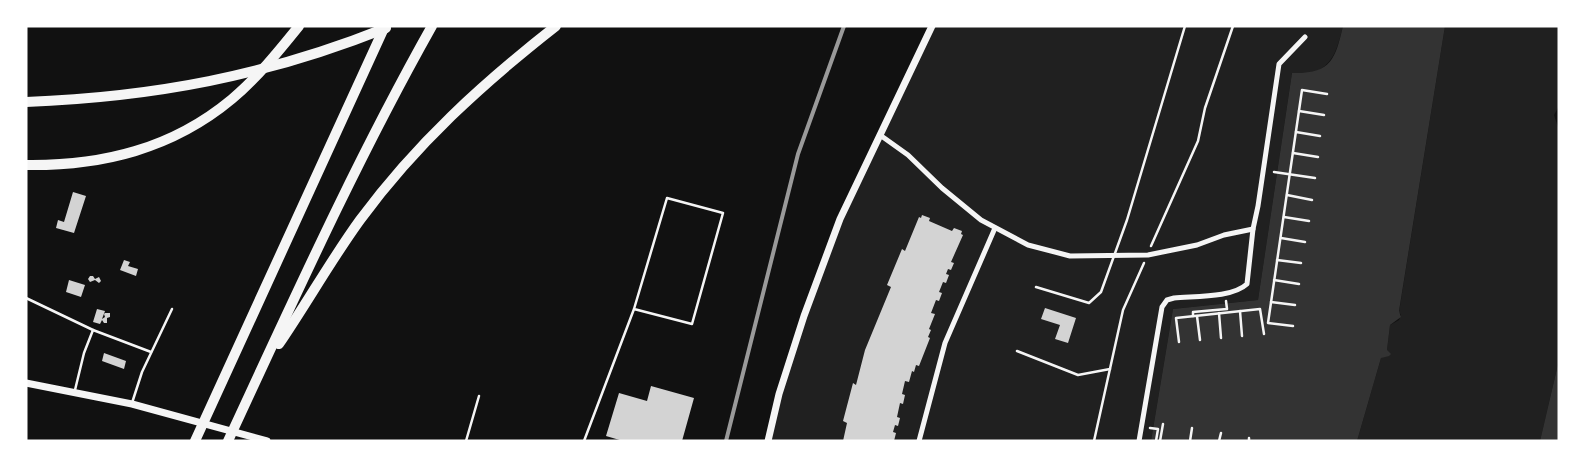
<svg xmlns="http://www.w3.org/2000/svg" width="1585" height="467" font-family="Barlow,sans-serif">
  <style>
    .green { fill: #202020 }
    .water { fill: #333 }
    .building { fill: #d3d3d3 }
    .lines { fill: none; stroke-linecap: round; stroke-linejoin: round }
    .path { stroke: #f5f5f5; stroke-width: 2.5 }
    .service { stroke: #f5f5f5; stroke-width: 2.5 }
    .minor { stroke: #f5f5f5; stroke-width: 5 }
    .tertiary { stroke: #f5f5f5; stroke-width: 7 }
    .motorway { stroke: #f5f5f5; stroke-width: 10 }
    .rail { stroke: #9a9a9a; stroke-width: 4 }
  </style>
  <rect width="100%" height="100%" fill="#111"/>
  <g class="green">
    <path d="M932 26H1343C1338 46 1334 66 1312 73 1306 74 1298 73 1292 73L1258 300 1173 309 1151 441H768L779 394 840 219Z"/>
    <path d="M1445 26H1559V106L1554 115 1559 130V360L1540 441H1357L1381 358 1387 350 1390 325 1399 320 1401 315 1399 312Z"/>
  </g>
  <g class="water">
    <path d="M1343 26H1445L1399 311 1401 317 1390 325 1387 350 1391 354 1389 356 1381 358 1357 441H1151L1173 309 1258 300 1292 73C1331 74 1335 60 1343 26Z"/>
    <path d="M1559 360V441H1540Z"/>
  </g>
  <g class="building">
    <path d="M73 192 86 196 74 233 56 228 58 220 64 222Z"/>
    <path d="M922 215 930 218 929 221 952 231 954 228 962 231 961 234 963 235 951 262 954 263 951 270 948 269 946 274 949 275 946 283 943 282 939 292 942 293 939 301 936 300 931 313 935 314 929 329 931 330 928 337 930 338 919 366 916 365 914 372 912 371 909 382 905 381 902 394 905 395 903 404 900 403 897 417 900 418 898 426 895 425 893 432 896 433 894 441H843L847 423 843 421 853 383 856 385 865 350 891 287 887 285 902 249 905 251 919 217 921 218Z"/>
    <path d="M124 260 130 262 128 266 138 269 136 276 120 270Z"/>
    <path d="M90 276H93L95 279 99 277 101 281 99 283 95 280 90 282 88 279Z"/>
    <path d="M69 280 85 285 81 297 66 292Z"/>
    <path d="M1045 308 1076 318 1068 343 1055 339 1060 325 1041 319Z"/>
    <path d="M97 309 105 311 102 319 105 317 104 314 105 313H110V317L107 318V323H104L102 320 100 324 93 322Z"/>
    <path d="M104 353 126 361 124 369 102 361Z"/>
    <path d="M651 386 694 398 682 441H623L606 436 619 393 647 401Z"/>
  </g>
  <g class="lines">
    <g class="path">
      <path d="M1299 111 1324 115"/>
      <path d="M1296 132 1320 136"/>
      <path d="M1293 153 1318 157"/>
      <path d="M1274 172 1315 178"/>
      <path d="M1287 195 1312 200"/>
      <path d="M1284 217 1309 221"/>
      <path d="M1281 238 1305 242"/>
      <path d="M1151 246 1198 141 1205 108 1233 26"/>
      <path d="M1277 260 1301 263"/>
      <path d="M1274 280 1299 284"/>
      <path d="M1271 302 1295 305"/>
      <path d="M1240 311 1242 336"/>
      <path d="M1219 313 1221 338"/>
      <path d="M1193 316V312L1227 309 1226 301"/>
      <path d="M1197 316 1200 340"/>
      <path d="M1293 326 1268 323 1302 90 1327 94"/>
      <path d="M1179 342 1176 318 1260 309 1264 334"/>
      <path d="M1017 351 1078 375 1110 369"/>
      <path d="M1150 428 1158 429 1156 441"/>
      <path d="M1094 441 1123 310 1144 263"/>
      <path d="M1160 441 1163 424"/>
      <path d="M1190 441 1192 428"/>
      <path d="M1219 441 1221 433"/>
      <path d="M1249 441V438"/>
    </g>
    <g class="service">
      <path d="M1036 287 1089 303 1101 292 1127 220 1185 26"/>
      <path d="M26 298 93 330"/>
      <path d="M75 390 84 353 93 330 151 352"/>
      <path d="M132 403 142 372 172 309"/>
      <path d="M466 441 479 396"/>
      <path d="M584 441 634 309 667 198 723 213 692 324 634 309"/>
    </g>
    <g class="minor">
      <path d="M880 135 908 155 942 188 981 220 1028 245 1070 256 1148 255 1197 245 1224 235 1253 229"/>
      <path d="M919 441 945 343 995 228"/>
      <path d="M1139 441 1162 307 1167 300 1174 298C1195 296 1232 298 1247 284L1253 229 1258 206 1279 64 1305 37"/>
    </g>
    <g class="tertiary">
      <path d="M26 383 132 404 267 441"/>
      <path d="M768 441 779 394 804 316 840 219 932 26"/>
    </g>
    <g class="motorway">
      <path d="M26 102C154 97 266 76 386 28"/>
      <path d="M26 165C102 166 172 149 232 99 257 78 278 52 299 26"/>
      <path d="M279 344C307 303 331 260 360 220 416 144 482 84 556 26"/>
      <path d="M195 441 385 26"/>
      <path d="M228 441C293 301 356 161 432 26"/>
    </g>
    <path class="rail" d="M726 441 798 154 844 26"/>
  </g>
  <rect width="1585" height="467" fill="none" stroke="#ffffff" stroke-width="55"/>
</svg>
